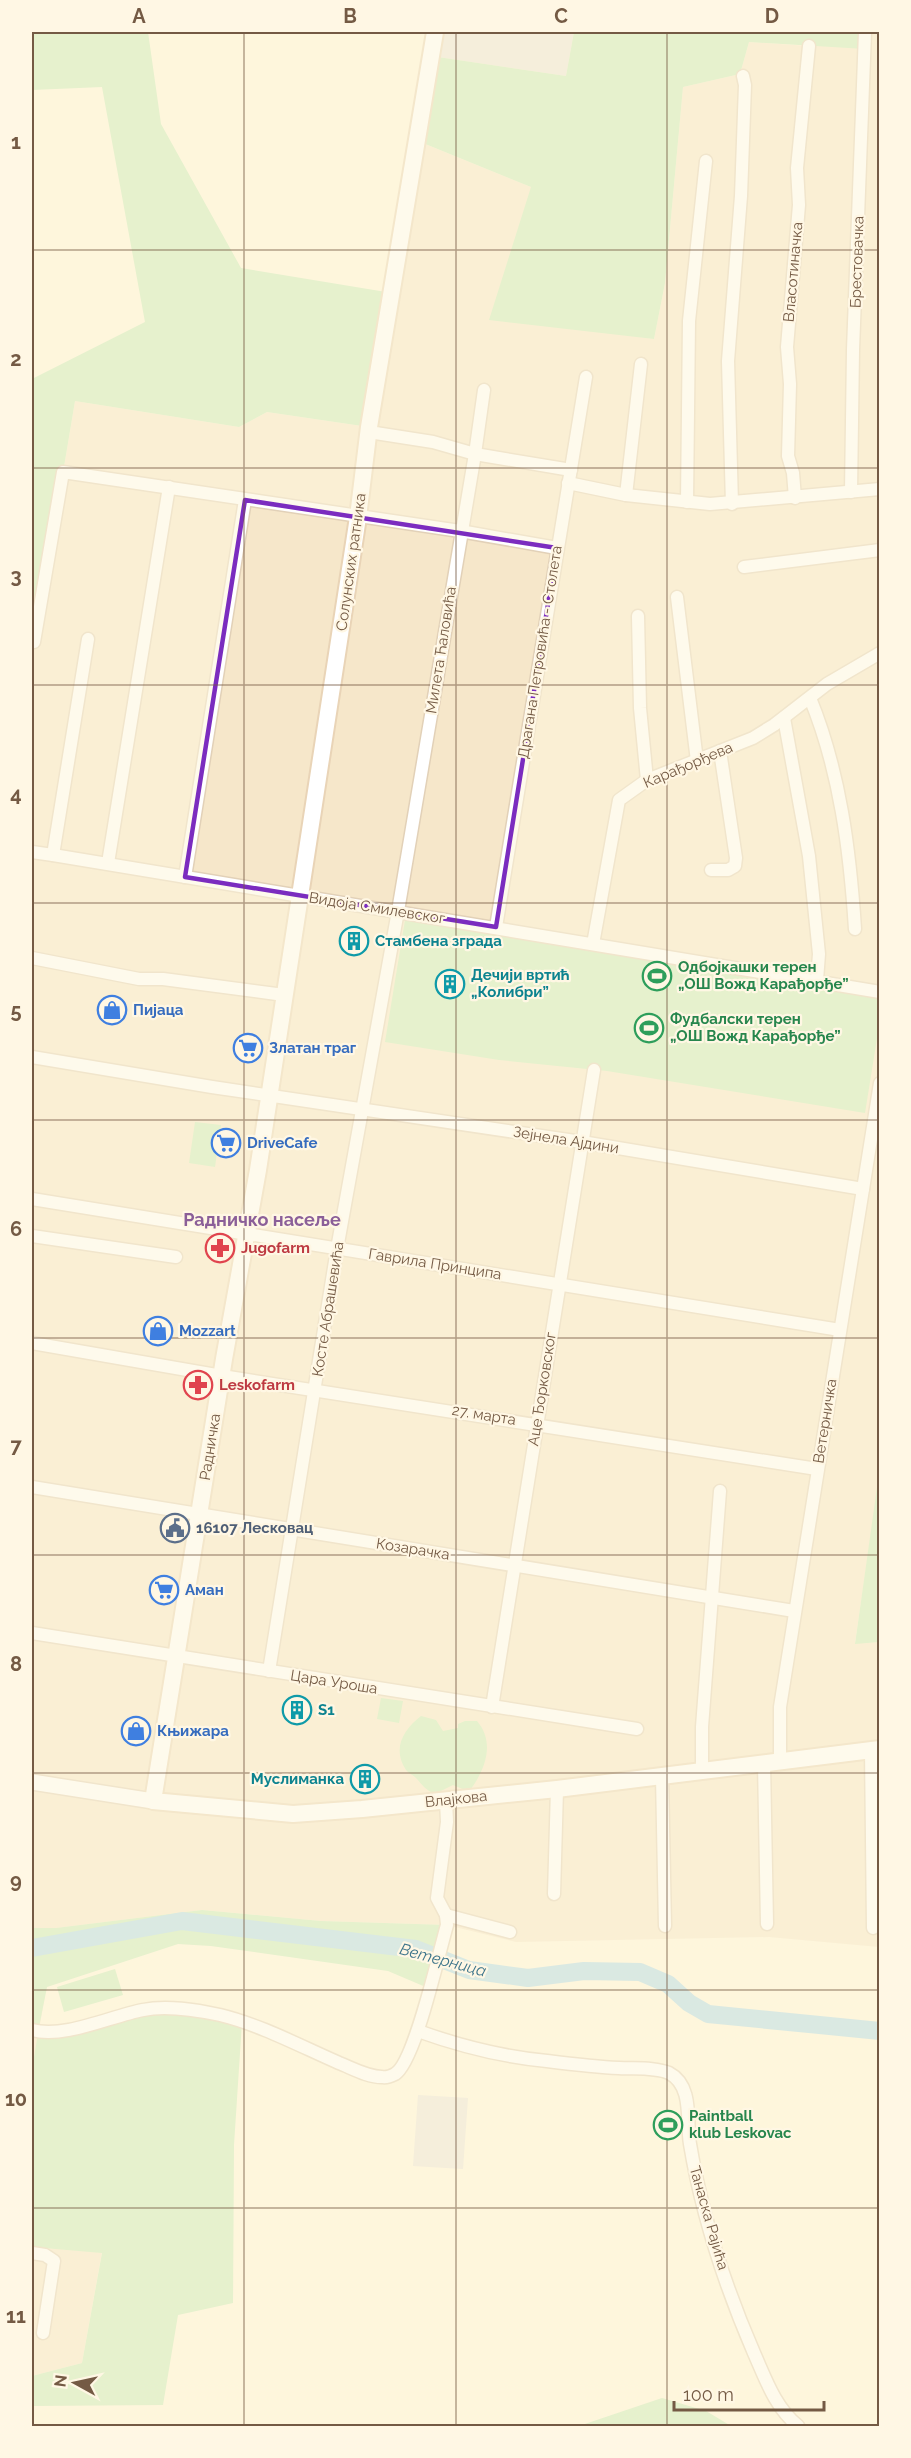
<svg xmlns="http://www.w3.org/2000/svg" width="911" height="2458" font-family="Raleway,sans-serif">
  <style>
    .residential { fill: #f6e7ca }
    .industrial { fill: #ebe4d9 }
    .green { fill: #c9ebba }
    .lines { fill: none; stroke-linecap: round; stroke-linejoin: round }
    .river { stroke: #b0d9e8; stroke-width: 18 }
    .minor-casing { stroke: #e2d1b8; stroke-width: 15 }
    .tertiary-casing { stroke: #e2d1b8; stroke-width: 18 }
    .secondary-casing { stroke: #e9d4b7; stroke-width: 20 }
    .minor { stroke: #fff; stroke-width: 12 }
    .tertiary { stroke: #fff; stroke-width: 15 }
    .secondary { stroke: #fff; stroke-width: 16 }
    .marked { fill: none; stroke: #7b2cbf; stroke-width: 4.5; stroke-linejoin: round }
    .grid { fill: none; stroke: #745a44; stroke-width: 1.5; stroke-opacity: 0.55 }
    .labels { text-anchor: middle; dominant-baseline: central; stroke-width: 4.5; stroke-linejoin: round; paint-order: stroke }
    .street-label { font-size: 15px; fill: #745a44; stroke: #fff7e4 }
    .culture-label { font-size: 15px; font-weight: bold; fill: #0d838f; stroke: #fff7e4; text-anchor: start }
    .leisure-label { font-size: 15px; font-weight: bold; fill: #27864d; stroke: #fff7e4; text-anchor: start }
    .shop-label { font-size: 15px; font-weight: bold; fill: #366cbe; stroke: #fff7e4; text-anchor: start }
    .health-label { font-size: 15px; font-weight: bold; fill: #be3a42; stroke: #fff7e4; text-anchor: start }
    .service-label { font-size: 15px; font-weight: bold; fill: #4e5e75; stroke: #fff7e4; text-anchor: start }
    .water-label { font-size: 16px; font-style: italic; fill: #3c748a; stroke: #fff7e4 }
    .quarter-label { font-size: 18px; font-weight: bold; fill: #8b5f98; stroke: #fff7e4 }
    .neatline { fill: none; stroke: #745a44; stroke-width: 2 }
    .grid-label { font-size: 20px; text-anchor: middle; font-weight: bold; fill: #745a44 }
  </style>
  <rect width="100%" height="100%" fill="#fef5dc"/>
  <g class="residential">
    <path d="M866 32H879L880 1473 855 1643 879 1642V1947L769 1937 516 1942 447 1925 321 1921 202 1910 57 1928 32 2069V658L75 401 239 427 267 412 369 427 418 141 531 187 599 331 654 339 665 283 683 87 740 74 749 42 809 46Z"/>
    <path d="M32 2247 102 2252 82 2363 32 2376Z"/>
  </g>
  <g class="industrial">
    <path d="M435 32H574L566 76 431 56Z"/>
    <path d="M418 2095 468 2098 463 2169 413 2166Z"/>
  </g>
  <g class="green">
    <path d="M32 32H148L161 124 241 268 392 293 369 427 267 412 239 427 75 401 32 658V379L145 322 102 87 32 90Z"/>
    <path d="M574 32H866L865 49 749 42 740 74 683 87 665 283 654 339 489 320 531 187 418 141 431 56 566 76Z"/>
    <path d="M405 920 875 997 879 1000V1026L865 1113 607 1071 499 1060 385 1042Z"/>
    <path d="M195 1122 221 1125 215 1167 189 1163Z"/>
    <path d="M879 1473V1642L855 1644Z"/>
    <path d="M381 1698 403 1701 399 1723 377 1719Z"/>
    <path d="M421 1716 436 1720 443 1731 458 1728V1724L465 1721H477C495 1742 486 1768 471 1789L465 1790 453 1785 435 1794C426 1790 423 1786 417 1779 414 1775 409 1774 406 1770 392 1749 403 1730 421 1716Z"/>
    <path d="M202 1910 321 1921 447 1925 428 1988 388 1971 211 1946 178 1944 47 1987 38 2032 153 2008 242 2022 234 2145 233 2303 178 2315 163 2405 32 2406V2376L82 2363 102 2253 32 2247V2069L38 2033 32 2032V1928H56Z"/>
    <path d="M115 1969 123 1995 64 2012 57 1987Z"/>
    <path d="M662 2398 706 2411 731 2426H579Z"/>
  </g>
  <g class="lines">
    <path class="river" d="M32 1948 182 1921 416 1949 469 1970 528 1978 584 1971 640 1972 668 1984 689 2003 708 2014 880 2031"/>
    <g class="minor-casing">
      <g id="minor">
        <path d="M369 432 433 442 475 454 571 470"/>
        <path d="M568 483 626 495 710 504 880 489"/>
        <path d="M851 492 853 350 865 32"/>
        <path d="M626 495 641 364"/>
        <path d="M795 498 793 473 788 456 790 384 787 347 799 205 797 168 809 46"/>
        <path d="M687 502 689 321 706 161"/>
        <path d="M732 504 728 361 741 196 745 85 743 76"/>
        <path d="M744 567 880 550"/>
        <path d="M677 597 697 761"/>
        <path d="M638 616 640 708 647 780"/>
        <path d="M34 642 63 472 460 531 557 548"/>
        <path d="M810 698C840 771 850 851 855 929"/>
        <path d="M784 718 809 856 819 954 817 980"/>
        <path d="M32 852 53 855 88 639"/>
        <path d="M53 855 880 992"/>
        <path d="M108 863 169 487"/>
        <path d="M711 870H728L735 866 736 858 720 751"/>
        <path d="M185 877 245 500"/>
        <path d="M496 927 586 377"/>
        <path d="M593 944 619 800 647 780 753 738 774 725 827 684 880 653"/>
        <path d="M32 958 139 979H163L284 995"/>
        <path d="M32 1057 212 1087 582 1142 863 1189"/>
        <path d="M32 1199 840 1330"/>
        <path d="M32 1236 176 1257"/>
        <path d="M32 1343 222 1376 817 1469"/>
        <path d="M32 1487 794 1611"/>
        <path d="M32 1633 637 1729"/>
        <path d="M269 1671 337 1249 398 911 475 454 484 390"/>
        <path d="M492 1707 594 1070"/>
        <path d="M871 1750 873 1928"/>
        <path d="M780 1760V1707L880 1083"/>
        <path d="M764 1763 767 1924"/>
        <path d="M702 1772V1727L720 1491"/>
        <path d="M662 1776 665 1926"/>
        <path d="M554 1894 557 1789"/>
        <path d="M446 1915 510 1932"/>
        <path d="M32 2030C64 2039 111 2016 143 2010 167 2005 196 2010 220 2015 261 2025 300 2046 339 2063 352 2068 367 2077 382 2077 386 2078 391 2076 395 2074 415 2062 439 1952 447 1925L446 1915 437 1898 447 1822 446 1801"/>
        <path d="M418 2031C460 2046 503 2057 547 2061 571 2064 595 2067 619 2068 635 2069 655 2067 669 2073 694 2086 686 2122 690 2144 702 2216 725 2286 754 2353 766 2380 775 2407 798 2426"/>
        <path d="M32 2253 45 2255 54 2261 43 2333"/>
      </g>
    </g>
    <g class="tertiary-casing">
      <path id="tertiary" d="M32 1782 153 1801"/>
    </g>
    <g class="secondary-casing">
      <path id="secondary" d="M435 32 369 427 358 517 258 1170 224 1359 153 1801 293 1814 362 1809 557 1789 880 1749"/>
    </g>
    <use href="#minor" class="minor"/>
    <use href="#tertiary" class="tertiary"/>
    <use href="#secondary" class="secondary"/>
  </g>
  <path d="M0 0H911V2458H0ZM245 500 557 548 496 927 185 877Z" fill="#fef5dc" fill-opacity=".55" fill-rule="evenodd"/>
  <path class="marked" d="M245 500 557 548 496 927 185 877Z"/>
  <path class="grid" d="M244 32V2426M456 32V2426M667 32V2426M32 250H880M32 468H880M32 685H880M32 903H880M32 1120H880M32 1338H880M32 1555H880M32 1773H880M32 1990H880M32 2208H880"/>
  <defs>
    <g id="building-ring" transform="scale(1.5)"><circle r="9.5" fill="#fff7e4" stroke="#0f9aa8" stroke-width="1.5"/><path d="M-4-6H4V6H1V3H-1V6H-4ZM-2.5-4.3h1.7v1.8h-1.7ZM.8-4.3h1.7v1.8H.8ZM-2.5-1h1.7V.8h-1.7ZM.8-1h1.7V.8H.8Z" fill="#0f9aa8"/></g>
    <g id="stadium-ring" transform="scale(1.5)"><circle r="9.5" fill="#fff7e4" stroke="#2e9e5b" stroke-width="1.5"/><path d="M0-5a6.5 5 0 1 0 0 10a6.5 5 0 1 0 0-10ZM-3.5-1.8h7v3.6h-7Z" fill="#2e9e5b"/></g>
    <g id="shop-ring" transform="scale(1.5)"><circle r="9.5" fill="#fff7e4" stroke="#3f7fe0" stroke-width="1.5"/><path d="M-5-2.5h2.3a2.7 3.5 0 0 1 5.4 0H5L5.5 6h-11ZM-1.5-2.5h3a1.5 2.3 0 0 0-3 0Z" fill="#3f7fe0"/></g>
    <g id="supermarket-ring" transform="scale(1.5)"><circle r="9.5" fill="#fff7e4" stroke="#3f7fe0" stroke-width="1.5"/><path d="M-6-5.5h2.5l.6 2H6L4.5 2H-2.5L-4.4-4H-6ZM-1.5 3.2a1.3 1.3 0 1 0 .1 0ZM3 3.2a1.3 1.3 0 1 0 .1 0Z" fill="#3f7fe0"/></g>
    <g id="pharmacy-ring" transform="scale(1.5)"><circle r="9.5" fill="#fff7e4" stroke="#e0444e" stroke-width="1.5"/><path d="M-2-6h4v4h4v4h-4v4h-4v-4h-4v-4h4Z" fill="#e0444e"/></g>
    <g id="civic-ring" transform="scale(1.5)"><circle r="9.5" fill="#fff7e4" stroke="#5c6f8a" stroke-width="1.5"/><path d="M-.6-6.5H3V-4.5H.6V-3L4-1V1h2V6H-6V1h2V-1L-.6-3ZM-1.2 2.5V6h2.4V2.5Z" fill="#5c6f8a"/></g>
  </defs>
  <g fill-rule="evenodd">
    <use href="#building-ring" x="354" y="941"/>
    <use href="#stadium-ring" x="657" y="976"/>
    <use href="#building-ring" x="450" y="984"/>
    <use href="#shop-ring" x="112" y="1010"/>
    <use href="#stadium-ring" x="649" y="1028"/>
    <use href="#supermarket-ring" x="248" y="1048"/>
    <use href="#supermarket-ring" x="226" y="1143"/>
    <use href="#pharmacy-ring" x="220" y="1248"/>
    <use href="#shop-ring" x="158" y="1331"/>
    <use href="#pharmacy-ring" x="198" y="1385"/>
    <use href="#civic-ring" x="175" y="1528"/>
    <use href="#supermarket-ring" x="164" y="1590"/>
    <use href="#building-ring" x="297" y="1710"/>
    <use href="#shop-ring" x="136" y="1731"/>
    <use href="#building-ring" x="365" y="1779"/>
    <use href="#stadium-ring" x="668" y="2125"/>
  </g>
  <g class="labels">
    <g class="street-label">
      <text transform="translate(857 262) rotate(-88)">Брестовачка</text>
      <text transform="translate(793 272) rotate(-85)">Власотиначка</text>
      <text transform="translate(351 562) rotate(-82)">Солунских ратника</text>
      <text transform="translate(441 650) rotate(-81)">Милета Ћаловића</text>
      <text transform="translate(540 652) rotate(-81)">Драгана Петровића - Столета</text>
      <text transform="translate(688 765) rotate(-23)">Карађорђева</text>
      <text transform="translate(377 908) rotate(9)">Видоја Смилевског</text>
      <text transform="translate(566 1140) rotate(9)">Зејнела Ајдини</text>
      <text transform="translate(435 1264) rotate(9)">Гаврила Принципа</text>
      <text transform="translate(328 1309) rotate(-81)">Косте Абрашевића</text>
      <text transform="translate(542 1389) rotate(-81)">Аце Ђорковског</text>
      <text transform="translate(484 1415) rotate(9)">27. марта</text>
      <text transform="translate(825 1421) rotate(-81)">Ветерничка</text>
      <text transform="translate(210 1447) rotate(-81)">Радничка</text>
      <text transform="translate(413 1549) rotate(9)">Козарачка</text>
      <text transform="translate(334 1682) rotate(9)">Цара Уроша</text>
      <text transform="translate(456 1799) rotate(-6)">Влајкова</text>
      <text transform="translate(709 2218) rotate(74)">Танаска Рајића</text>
    </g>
    <g class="culture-label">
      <text x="375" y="941">Стамбена зграда</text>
      <text x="471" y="975">Дечији вртић<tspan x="471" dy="17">„Колибри”</tspan></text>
      <text x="318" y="1710">S1</text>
      <text x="344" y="1779" text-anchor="end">Муслиманка</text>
    </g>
    <g class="leisure-label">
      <text x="678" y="967">Одбојкашки терен<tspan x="678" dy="17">„ОШ Вожд Карађорђе”</tspan></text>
      <text x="670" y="1019">Фудбалски терен<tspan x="670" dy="17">„ОШ Вожд Карађорђе”</tspan></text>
      <text x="689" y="2116">Paintball<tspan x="689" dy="17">klub Leskovac</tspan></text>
    </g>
    <g class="shop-label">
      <text x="133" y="1010">Пијаца</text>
      <text x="269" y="1048">Златан траг</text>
      <text x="247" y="1143">DriveCafe</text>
      <text x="179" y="1331">Mozzart</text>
      <text x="185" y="1590">Аман</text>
      <text x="157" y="1731">Књижара</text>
    </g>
    <g class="health-label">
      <text x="241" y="1248">Jugofarm</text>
      <text x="219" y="1385">Leskofarm</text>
    </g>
    <g class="service-label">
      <text x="196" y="1528">16107 Лесковац</text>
    </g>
    <g class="water-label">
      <text transform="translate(443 1960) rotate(15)">Ветерница</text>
    </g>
    <g class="quarter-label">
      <text x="262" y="1219">Радничко насеље</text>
    </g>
  </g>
  <rect width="911" height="2458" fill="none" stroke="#fff7e4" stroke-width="66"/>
  <g transform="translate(75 2383) rotate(278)" stroke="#fff7e4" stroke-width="4.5" paint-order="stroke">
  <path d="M0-4.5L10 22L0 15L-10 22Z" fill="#745a44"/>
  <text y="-9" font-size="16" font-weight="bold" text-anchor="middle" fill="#745a44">N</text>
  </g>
  <path d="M674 2401v9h150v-9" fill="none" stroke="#745a44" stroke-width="3"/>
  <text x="683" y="2401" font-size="18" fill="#745a44" stroke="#fff7e4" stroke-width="4.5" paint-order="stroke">100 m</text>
  <rect x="33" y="33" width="845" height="2392" class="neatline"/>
  <g class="grid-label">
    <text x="139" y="23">A</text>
    <text x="350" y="23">B</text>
    <text x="561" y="23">C</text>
    <text x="772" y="23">D</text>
    <text x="16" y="149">1</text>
    <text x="16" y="366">2</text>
    <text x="16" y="583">3</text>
    <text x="16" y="801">4</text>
    <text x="16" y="1018">5</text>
    <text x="16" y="1236">6</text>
    <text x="16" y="1453">7</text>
    <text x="16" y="1671">8</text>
    <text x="16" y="1888">9</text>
    <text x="16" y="2106">10</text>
    <text x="16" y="2323">11</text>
  </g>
</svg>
